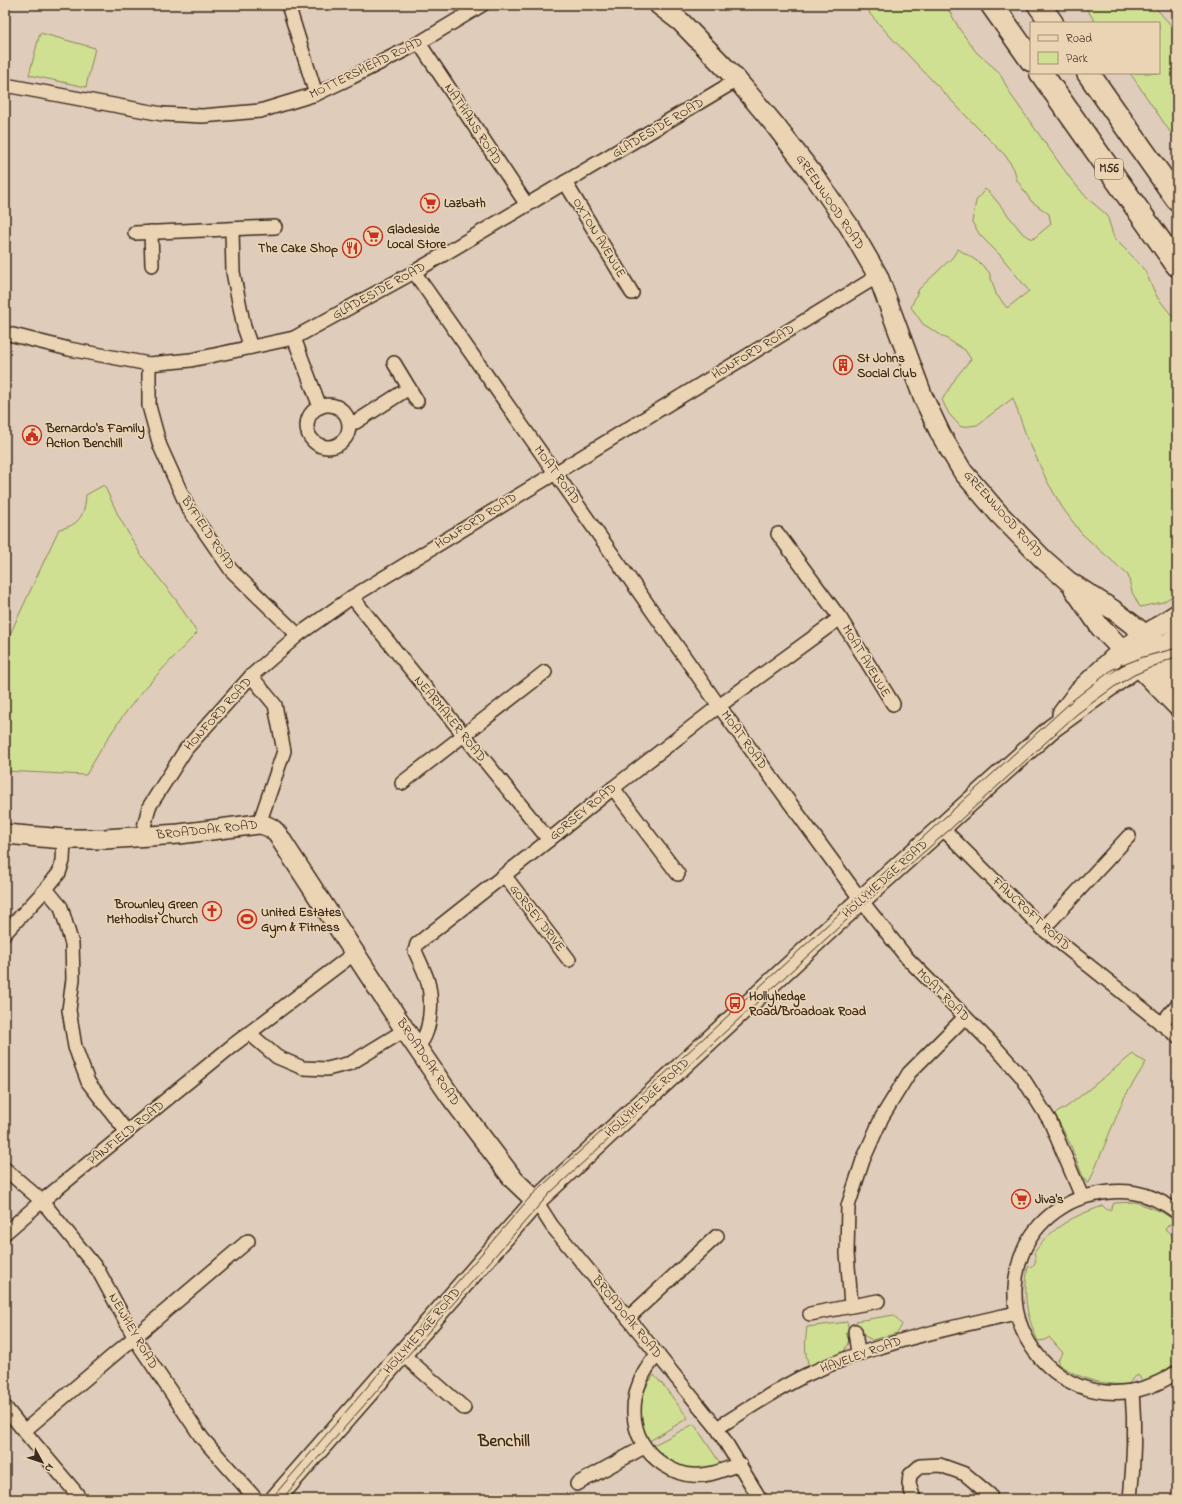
<svg xmlns="http://www.w3.org/2000/svg" width="1182" height="1504" font-family="'Indie Flower',sans-serif">
  <style>
    .green { fill: #d0e093; stroke: #868558 }
    .lines { fill: none; stroke-linecap: round; stroke-linejoin: round }
    .street-casing { stroke: #3b2a1e; stroke-width: 16 }
    .secondary-casing { stroke: #3b2a1e; stroke-width: 22 }
    .highway-casing { stroke: #3b2a1e; stroke-width: 25 }
    .street { stroke: #ead4b3; stroke-width: 13 }
    .secondary { stroke: #ead4b3; stroke-width: 19 }
    .highway { stroke: #ead4b3; stroke-width: 22 }
    .tram { stroke: #3b2a1e; stroke-width: 1 }
    .labels { text-anchor: middle; dominant-baseline: central; stroke-width: 3.5; stroke-linejoin: round; paint-order: stroke }
    .shield { fill: #ead4b3; stroke: #705d4b; stroke-width: 1 }
    .shield-label { font-size: 12px; font-weight: bold; fill: #3b2a1e }
    .street-label { font-size: 13px; fill: #3b2a1e; stroke: #ead4b3 }
    .poi-label { font-size: 13px; font-weight: bold; fill: #3b2a1e; stroke: #ead4b3; text-anchor: start }
    .district-label { font-size: 17px; font-weight: bold; fill: #3b2a1e; stroke: #ead4b3 }
  </style>
  <rect width="100%" height="100%" fill="#e0ccbb"/>
  <filter id="ink" filterUnits="userSpaceOnUse"><feTurbulence type="fractalNoise" baseFrequency=".025" numOctaves="2"/><feDisplacementMap in="SourceGraphic" scale="8" xChannelSelector="R" yChannelSelector="G"/><feConvolveMatrix kernelMatrix="1 2 1 2 8 2 1 2 1" color-interpolation-filters="sRGB"/></filter>
  <g filter="url(#ink)">
    <g class="green">
      <path d="M867 5H946L960 30 976 52 999 72 1011 95 1070 178 1087 198 1107 215 1114 238 1135 259 1145 271 1157 297 1177 322V593L1163 602 1140 607 1132 592 1128 575 1081 533 1062 507 1047 481 1026 435 1013 398 977 425 961 427 949 414 942 400 957 376 971 359 965 350 923 324 911 307 919 289 952 258 958 249 980 263 989 272 996 294 1007 308 1029 291 1000 255 980 235 972 222 976 201 985 189 991 194 1023 234 1033 239 1051 224 1049 214 1031 201 1017 180 1014 169 1005 155 971 121 889 35 870 14Z"/>
      <path d="M1084 5H1153L1177 32V142L1130 73H1159V23H1096Z"/>
      <path d="M40 33 95 48 86 87 29 75Z"/>
      <path d="M104 485 119 517 141 555 177 601 197 633C169 662 141 690 118 723 106 740 96 758 86 775L5 771V645L59 529C79 526 85 515 86 495Z"/>
      <path d="M1133 1054 1136 1057 1146 1062 1124 1098 1089 1183H1087L1083 1177 1071 1146 1055 1114 1068 1106Z"/>
      <path d="M1135 1202 1160 1211 1171 1218 1172 1222 1165 1229 1177 1240V1362L1160 1374 1143 1381 1138 1375 1133 1378 1129 1384C1102 1386 1081 1379 1058 1364V1360L1063 1353 1049 1337 1045 1340 1038 1341C1026 1315 1023 1295 1028 1267 1036 1267 1037 1259 1034 1253 1052 1227 1073 1216 1103 1206L1107 1210H1111L1114 1203Z"/>
      <path d="M894 1315 902 1325 897 1333 872 1340 858 1332 856 1321Z"/>
      <path d="M847 1322 849 1331 846 1332 849 1341 844 1351 810 1369C804 1353 805 1343 807 1327Z"/>
      <path d="M654 1375 663 1385 688 1418 646 1443C637 1417 637 1397 654 1375Z"/>
      <path d="M694 1424 722 1466 704 1473 681 1470 650 1447Z"/>
    </g>
    <g class="lines">
      <g class="street-casing">
        <g id="street">
          <path d="M288 5 316 94"/>
          <path d="M419 43 527 205"/>
          <path d="M5 85 162 114 202 116 260 111 316 94 352 77 419 43 482 5"/>
          <path d="M565 182 632 293"/>
          <path d="M232 229 233 272 244 327 251 347"/>
          <path d="M151 232 152 265"/>
          <path d="M135 233 275 227"/>
          <path d="M414 272 719 706 864 904 907 958 997 1049 1022 1077 1050 1121 1082 1197"/>
          <path d="M5 333 69 349 149 364 191 360 294 338 414 272 737 80"/>
          <path d="M294 338 320 407"/>
          <path d="M394 363 417 401"/>
          <path d="M149 364V406L160 446 188 508 231 570 298 635"/>
          <circle cx="328" cy="426" r="21"/>
          <path d="M349 421 356 422 409 388"/>
          <path d="M778 534 840 618 893 704"/>
          <path d="M352 597 549 840"/>
          <path d="M251 676 275 705 284 751 259 824"/>
          <path d="M402 783 545 672"/>
          <path d="M613 788 678 874"/>
          <path d="M942 828 1043 929 1177 1036"/>
          <path d="M146 836 144 827 149 807 186 749 251 676 298 635 352 597 878 276"/>
          <path d="M504 875 569 960"/>
          <path d="M46 889 61 907 72 944 73 979 69 1010 75 1047 88 1082 127 1132"/>
          <path d="M1043 929 1129 836"/>
          <path d="M5 933 46 889 59 873 63 861 64 839"/>
          <path d="M1161 1024 1177 1005"/>
          <path d="M249 1033 277 1057 303 1068 327 1069 351 1063 405 1030"/>
          <path d="M417 1047C432 1034 433 998 427 979 424 970 419 960 415 951L417 944 549 840 613 788 719 706 840 618"/>
          <path d="M5 1169 42 1201 98 1270 137 1342 202 1438 256 1499"/>
          <path d="M536 1201 552 1226 628 1318 717 1428 760 1499"/>
          <path d="M1177 1212C1149 1191 1122 1187 1088 1196 1070 1200 1052 1212 1040 1225 1024 1243 1016 1265 1015 1289 1014 1315 1023 1338 1040 1358 1077 1399 1131 1403 1177 1372"/>
          <path d="M5 1233 42 1201 232 1046 356 952"/>
          <path d="M851 1305 847 1253 848 1206 863 1160 882 1117 909 1073 965 1017"/>
          <path d="M810 1314 878 1301"/>
          <path d="M628 1318 717 1236"/>
          <path d="M855 1331 858 1353"/>
          <path d="M402 1354 464 1408"/>
          <path d="M658 1354C627 1387 623 1438 664 1465 672 1470 683 1475 692 1475 709 1477 724 1469 740 1464"/>
          <path d="M5 1407 24 1431 248 1241"/>
          <path d="M717 1428C746 1410 775 1390 806 1375 873 1344 945 1329 1016 1313"/>
          <path d="M24 1431 77 1494"/>
          <path d="M577 1484 644 1447"/>
          <path d="M914 1499 909 1484 910 1475 920 1466 940 1465 965 1474 990 1495 991 1499"/>
          <path d="M1130 1499C1134 1463 1135 1427 1132 1391"/>
        </g>
      </g>
      <g class="secondary-casing">
        <g id="secondary">
          <path d="M659 5 681 22 737 80 774 124 815 177 849 226 878 276 923 397 941 435 963 472 999 514 1043 559 1068 581 1115 611 1177 659"/>
          <path d="M1074 589 1100 627 1177 706"/>
          <path d="M1143 646 1148 656 1177 683"/>
          <path d="M1062 714 1079 691 1122 650 1177 614"/>
          <path d="M5 834 64 839H105L179 834 259 824C272 826 277 832 283 843L405 1030 451 1097 514 1180 536 1201"/>
          <path d="M275 1499 536 1201 861 900 1051 729 1138 666 1177 636"/>
        </g>
      </g>
      <g class="highway-casing">
        <g id="highway">
          <path d="M992 5 1031 60"/>
          <path d="M1039 5 1052 23"/>
          <path d="M1041 73 1177 265"/>
          <path d="M1088 73 1177 199"/>
        </g>
      </g>
      <use href="#street" class="street"/>
      <use href="#secondary" class="secondary"/>
      <use href="#highway" class="highway"/>
      <g class="tram">
        <path d="M271 1499 531 1196 1073 700 1113 669 1143 657 1177 648"/>
        <path d="M282 1499 550 1193 864 904 947 832 1077 714 1114 687 1134 675 1177 656"/>
      </g>
    </g>
  </g>
  <defs>
    <g id="supermarket-ring" transform="scale(1)"><circle r="9.5" fill="#ead4b3" stroke="#c8321e" stroke-width="1.5"/><path d="M-6-5.5h2.5l.6 2H6L4.5 2H-2.5L-4.4-4H-6ZM-1.5 3.2a1.3 1.3 0 1 0 .1 0ZM3 3.2a1.3 1.3 0 1 0 .1 0Z" fill="#c8321e"/></g>
    <g id="restaurant-ring" transform="scale(1)"><circle r="9.5" fill="#ead4b3" stroke="#c8321e" stroke-width="1.5"/><path d="M-5-6h1v4h1v-4h1v4h1v-4h1v5L-1.5 .5V6h-2V.5L-5-1ZM5-6V6H3V1.5H1.5Q1.5-4 5-6Z" fill="#c8321e"/></g>
    <g id="building-ring" transform="scale(1)"><circle r="9.5" fill="#ead4b3" stroke="#c8321e" stroke-width="1.5"/><path d="M-4-6H4V6H1V3H-1V6H-4ZM-2.5-4.3h1.7v1.8h-1.7ZM.8-4.3h1.7v1.8H.8ZM-2.5-1h1.7V.8h-1.7ZM.8-1h1.7V.8H.8Z" fill="#c8321e"/></g>
    <g id="civic-ring" transform="scale(1)"><circle r="9.5" fill="#ead4b3" stroke="#c8321e" stroke-width="1.5"/><path d="M-.6-6.5H3V-4.5H.6V-3L4-1V1h2V6H-6V1h2V-1L-.6-3ZM-1.2 2.5V6h2.4V2.5Z" fill="#c8321e"/></g>
    <g id="church-ring" transform="scale(1)"><circle r="9.5" fill="#ead4b3" stroke="#c8321e" stroke-width="1.5"/><path d="M-1.2-6h2.4v3.5h3.3v2.4h-3.3V6h-2.4V-.1h-3.3v-2.4h3.3Z" fill="#c8321e"/></g>
    <g id="stadium-ring" transform="scale(1)"><circle r="9.5" fill="#ead4b3" stroke="#c8321e" stroke-width="1.5"/><path d="M0-5a6.5 5 0 1 0 0 10a6.5 5 0 1 0 0-10ZM-3.5-1.8h7v3.6h-7Z" fill="#c8321e"/></g>
    <g id="bus-ring" transform="scale(1)"><circle r="9.5" fill="#ead4b3" stroke="#c8321e" stroke-width="1.5"/><path d="M-5-6H5V4H4V6H2V4H-2V6H-4V4H-5ZM-3.5-4V0h7V-4ZM-3.5 1.2v1.5H-2V1.2ZM2 1.2v1.5H3.5V1.2Z" fill="#c8321e"/></g>
  </defs>
  <g fill-rule="evenodd">
    <use href="#supermarket-ring" x="430" y="203"/>
    <use href="#supermarket-ring" x="373" y="236"/>
    <use href="#restaurant-ring" x="352" y="248"/>
    <use href="#building-ring" x="843" y="365"/>
    <use href="#civic-ring" x="32" y="435"/>
    <use href="#church-ring" x="212" y="911"/>
    <use href="#stadium-ring" x="247" y="919"/>
    <use href="#bus-ring" x="735" y="1003"/>
    <use href="#supermarket-ring" x="1021" y="1199"/>
  </g>
  <g class="labels">
    <rect class="shield" x="1095" y="159" width="28" height="20" rx="3"/>
    <g class="shield-label">
      <text x="1109" y="169">M56</text>
    </g>
    <g class="street-label">
      <text transform="translate(366 68) rotate(-26)">MOTTERSHEAD ROAD</text>
      <text transform="translate(473 124) rotate(57)">NATHANS ROAD</text>
      <text transform="translate(658 128) rotate(-31)">GLADESIDE ROAD</text>
      <text transform="translate(830 202) rotate(56)">GREENWOOD ROAD</text>
      <text transform="translate(599 238) rotate(59)">OXTON AVENUE</text>
      <text transform="translate(379 291) rotate(-29)">GLADESIDE ROAD</text>
      <text transform="translate(753 352) rotate(-31)">HONFORD ROAD</text>
      <text transform="translate(557 475) rotate(54)">MOAT ROAD</text>
      <text transform="translate(1003 514) rotate(48)">GREENWOOD ROAD</text>
      <text transform="translate(476 521) rotate(-32)">HONFORD ROAD</text>
      <text transform="translate(208 533) rotate(56)">BYFIELD ROAD</text>
      <text transform="translate(866 661) rotate(59)">MOAT AVENUE</text>
      <text transform="translate(218 714) rotate(-48)">HONFORD ROAD</text>
      <text transform="translate(450 719) rotate(51)">NEARMAKER ROAD</text>
      <text transform="translate(744 740) rotate(54)">MOAT ROAD</text>
      <text transform="translate(583 812) rotate(-39)">GORSEY ROAD</text>
      <text transform="translate(207 830) rotate(-6)">BROADOAK ROAD</text>
      <text transform="translate(885 879) rotate(-42)">HOLLYHEDGE ROAD</text>
      <text transform="translate(1031 914) rotate(43)">FANCROFT ROAD</text>
      <text transform="translate(537 918) rotate(52)">GORSEY DRIVE</text>
      <text transform="translate(943 995) rotate(45)">MOAT ROAD</text>
      <text transform="translate(428 1062) rotate(56)">BROADOAK ROAD</text>
      <text transform="translate(647 1098) rotate(-43)">HOLLYHEDGE ROAD</text>
      <text transform="translate(126 1133) rotate(-39)">PANFIELD ROAD</text>
      <text transform="translate(627 1317) rotate(51)">BROADOAK ROAD</text>
      <text transform="translate(133 1331) rotate(60)">NEWHEY ROAD</text>
      <text transform="translate(422 1331) rotate(-49)">HOLLYHEDGE ROAD</text>
      <text transform="translate(861 1355) rotate(-20)">HAVELEY ROAD</text>
    </g>
    <g class="poi-label">
      <text x="444" y="203">Lazbath</text>
      <text x="387" y="229">Gladeside<tspan x="387" dy="15">Local Store</tspan></text>
      <text x="338" y="248" text-anchor="end">The Cake Shop</text>
      <text x="857" y="358">St Johns<tspan x="857" dy="15">Social Club</tspan></text>
      <text x="46" y="428">Bernardo's Family<tspan x="46" dy="15">Action Benchill</tspan></text>
      <text x="198" y="904" text-anchor="end">Brownley Green<tspan x="198" dy="15">Methodist Church</tspan></text>
      <text x="261" y="912">United Estates<tspan x="261" dy="15">Gym &amp; Fitness</tspan></text>
      <text x="749" y="996">Hollyhedge<tspan x="749" dy="15">Road/Broadoak Road</tspan></text>
      <text x="1035" y="1199">Jiva's</text>
    </g>
    <g class="district-label">
      <text x="504" y="1441">Benchill</text>
    </g>
  </g>
  <rect width="1182" height="1504" fill="none" stroke="#ead4b3" stroke-width="20"/>
  <rect x="10" y="10" width="1162" height="1484" fill="none" stroke="#3b2a1e" stroke-width="1.5" filter="url(#ink)"/>
  <rect x="1030" y="22" width="130" height="52" fill="#ead4b3" stroke="#a49077"/>
  <rect x="1038" y="35" width="20" height="6" fill="#ead4b3" stroke="#a49077"/>
  <text x="1066" y="42" font-size="12" fill="#3b2a1e">Road</text>
  <rect x="1038" y="52" width="20" height="12" fill="#d0e093" stroke="#a49077"/>
  <text x="1066" y="62" font-size="12" fill="#3b2a1e">Park</text>
  <g transform="translate(42 1462) rotate(130)" stroke="#ead4b3" stroke-width="3" paint-order="stroke">
  <path d="M0-3L7 15L0 10L-7 15Z" fill="#3b2a1e"/>
  <text y="-6" font-size="11" font-weight="bold" text-anchor="middle" fill="#3b2a1e">N</text>
  </g>
</svg>
